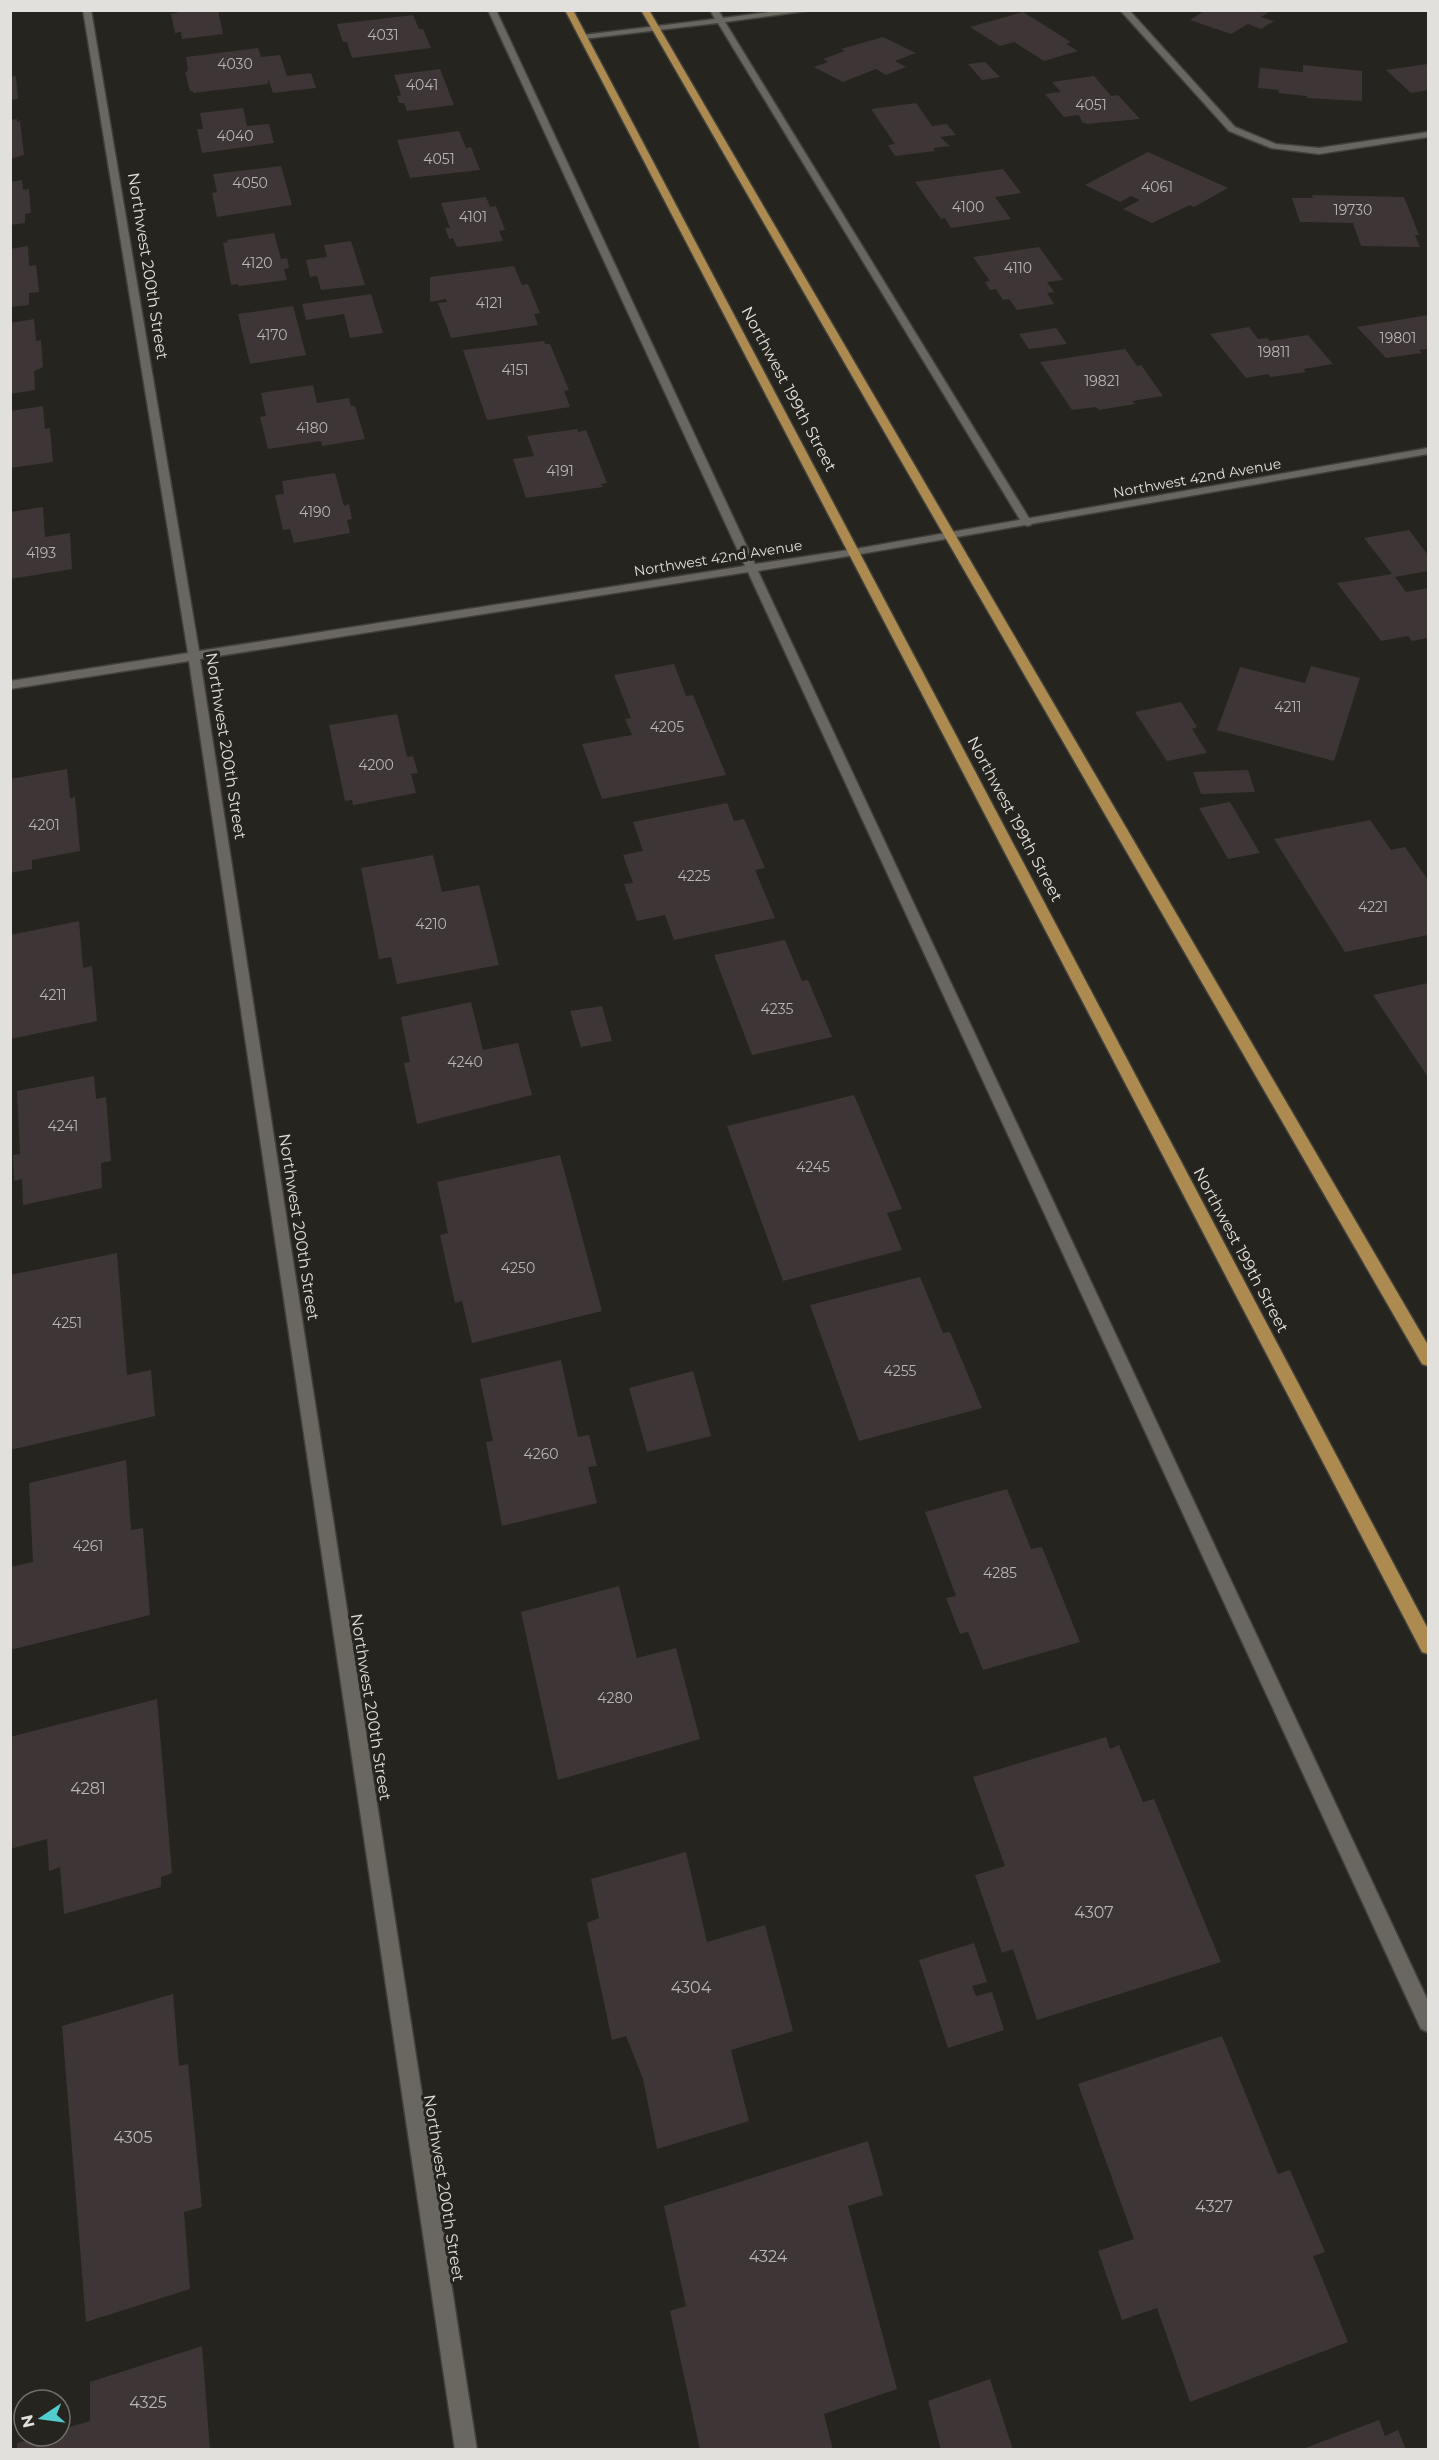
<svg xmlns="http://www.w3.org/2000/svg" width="1439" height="2460" font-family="Montserrat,sans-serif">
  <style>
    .building { fill: #3e3636 }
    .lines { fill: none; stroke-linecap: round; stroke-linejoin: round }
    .minor-casing { stroke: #41403b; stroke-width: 3 }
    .tertiary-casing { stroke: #41403b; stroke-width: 3 }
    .primary-casing { stroke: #41403b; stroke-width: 3 }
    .minor { fill: #696760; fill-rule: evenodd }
    .tertiary { fill: #696760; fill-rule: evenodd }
    .primary { fill: #ac8a50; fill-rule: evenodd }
    .labels { text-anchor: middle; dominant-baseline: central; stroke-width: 6; stroke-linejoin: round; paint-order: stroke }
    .number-label { font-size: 14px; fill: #b8b6b2 }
    .far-street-label { font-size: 14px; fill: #e1e0dc; stroke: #25241e }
    .street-label { font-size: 16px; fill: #e1e0dc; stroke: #25241e }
    .near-number-label { font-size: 16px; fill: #b8b6b2 }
  </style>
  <rect width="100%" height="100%" fill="#25241e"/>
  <g class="building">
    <path d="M176 10H218L223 34 182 39 181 32 175 33 171 14 177 13Z"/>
    <path d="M1206 10H1272L1261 17 1274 21 1261 29 1248 24 1231 34 1190 20Z"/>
    <path d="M1023 12 1071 42 1066 44 1078 51 1044 61 1014 42 1000 46 970 27Z"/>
    <path d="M413 15 419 29H423L431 48 352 58 347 42H343L337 24Z"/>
    <path d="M883 37 916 53 895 61 906 67 886 75 876 69 843 82 814 67 828 62 823 59 845 51 841 49Z"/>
    <path d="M258 48 261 57 280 55 287 76 311 73 316 88 273 93 268 78V84L193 93V91H190L185 72 188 71 186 57Z"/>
    <path d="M985 62 1000 77 982 80 968 64Z"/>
    <path d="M1428 64V90L1411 93 1386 70Z"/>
    <path d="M1303 65 1362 71V101L1307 98V96L1278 93 1279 90 1258 88 1260 68 1303 72Z"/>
    <path d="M440 69 454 105 407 111 404 103H399L397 96 401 95 394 75Z"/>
    <path d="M16 76 18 99 10 100V77Z"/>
    <path d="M1094 76 1111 96 1118 95 1140 119 1087 124 1082 122 1079 115 1064 117 1045 94 1061 92 1052 82Z"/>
    <path d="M916 103 932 126 947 124 956 135 940 137 950 146 933 148 935 151 895 156 888 145 895 144 871 109Z"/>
    <path d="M243 108 247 126 269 124 274 143 202 153 197 129H203L200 113Z"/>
    <path d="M17 119V122L20 121 24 155 10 159V120Z"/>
    <path d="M459 131 466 148 471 147 480 170 410 178 397 140Z"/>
    <path d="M1148 152 1228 188 1194 207 1190 205 1152 223 1123 209 1140 200 1131 196 1120 202 1085 185Z"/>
    <path d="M281 166 292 205 217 217 212 193 217 192 213 174Z"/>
    <path d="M1003 169 1021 193 995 197 1011 219 951 228 945 218 941 219 915 182Z"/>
    <path d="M22 180 23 190 29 189 31 213 25 214V223L10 225V182Z"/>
    <path d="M1312 195 1404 197 1419 235H1415L1420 247 1361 246 1353 223 1300 222 1292 198H1313Z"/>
    <path d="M486 197 490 207 496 206 505 230 499 231 503 241 457 247 453 238 449 239 445 228H450L441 203Z"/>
    <path d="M274 233 281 259 287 258 289 268 284 269 287 280 239 286 238 284 231 285 223 243 228 242 227 240Z"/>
    <path d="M351 241 365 285 321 290 317 276 310 277 306 260 327 257 324 245Z"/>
    <path d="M28 246 29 266 36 265 39 292 29 293V305L10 307V249Z"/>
    <path d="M1039 247 1063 280 1047 282 1054 292 1047 293 1054 304 1017 310 1009 299 1003 300 996 289 990 290 985 282 990 281 973 257Z"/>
    <path d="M514 266 522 285 528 284 540 313 534 314 538 325 451 338 438 303 447 302 446 299 430 302V277Z"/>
    <path d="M371 294 383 333 350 338 344 314 306 320 302 304Z"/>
    <path d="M293 306 306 355 250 364 238 314Z"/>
    <path d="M1428 315V349L1419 350 1422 353 1386 358 1357 327Z"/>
    <path d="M34 319 36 341 41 340 43 367 34 371 35 390 10 394V323Z"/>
    <path d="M1249 327 1258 339 1267 338 1270 341 1308 335 1333 364 1303 369 1306 372 1271 377 1268 374 1246 378 1210 334Z"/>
    <path d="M1056 328 1067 344 1029 349 1019 334Z"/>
    <path d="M544 341 545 344H550L569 390 564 391 570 407 487 420 463 350Z"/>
    <path d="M1125 349 1137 366 1141 365 1163 396 1132 401 1135 404 1099 410 1096 407 1072 410 1040 362Z"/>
    <path d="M313 385 317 403 349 398 351 406H355L365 439 322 446 321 441 268 449 260 417 266 416 261 393Z"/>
    <path d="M43 406 45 429 50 428 53 462 10 468V411Z"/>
    <path d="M577 429 578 432 586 430 607 483 601 484 603 487 526 498 513 459 534 456 527 436Z"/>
    <path d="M335 473 344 506 349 504 352 519 347 520 350 533 294 543 290 529 283 530 275 495 284 494 282 481Z"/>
    <path d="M43 507 45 537 70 533 72 569 10 579V512Z"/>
    <path d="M1409 530 1428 555V571L1395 577 1406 592 1428 588V638L1412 641 1408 636 1381 641 1337 583 1392 574 1364 538Z"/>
    <path d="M674 664 686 696 693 695 726 775 602 799 582 744 632 735 625 719 631 718 614 675Z"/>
    <path d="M1311 666 1360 678 1334 761 1217 730 1240 667 1305 683Z"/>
    <path d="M1181 702 1197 727 1192 729 1207 753 1167 761 1135 712Z"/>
    <path d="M397 714 407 757 413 756 418 773 411 774 416 793 353 805 352 800 345 801 329 725Z"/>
    <path d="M67 769 70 798 75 797 80 851 32 860V869L10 873V779Z"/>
    <path d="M1248 770 1255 792 1201 794 1193 772Z"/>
    <path d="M1230 802 1260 853 1228 859 1199 808Z"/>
    <path d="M727 803 734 821 744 819 765 868 755 870 775 918 674 940 665 915 637 921 624 884 633 883 623 855 643 851 633 822Z"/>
    <path d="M1370 820 1391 850 1405 847 1428 880V935L1345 952 1274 839Z"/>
    <path d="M433 855 442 892 479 885 499 965 397 984 391 957 379 959 361 868Z"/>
    <path d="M79 921 83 968 92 966 97 1021 10 1039V935Z"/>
    <path d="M785 940 802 981 808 980 832 1037 752 1055 714 955Z"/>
    <path d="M1428 983V1077L1373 995Z"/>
    <path d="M471 1002 483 1050 518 1043 532 1095 417 1124 404 1063 410 1062 401 1017Z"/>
    <path d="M602 1006 612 1041 581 1047 570 1011Z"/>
    <path d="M94 1076 96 1099 106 1097 111 1161 101 1163 102 1188 23 1205 22 1179 14 1181 13 1155 20 1154 17 1091Z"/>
    <path d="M854 1095 902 1209 887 1213 902 1250 783 1281 727 1126Z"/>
    <path d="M560 1155 602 1311 472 1343 462 1301 455 1303 440 1235 448 1233 437 1182Z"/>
    <path d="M117 1253 127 1375 151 1370 155 1416 10 1450V1275Z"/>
    <path d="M920 1277 943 1333 950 1332 982 1408 859 1441 810 1305Z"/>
    <path d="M561 1360 578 1437 589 1435 597 1466 588 1467 597 1503 502 1526 486 1442 493 1441 480 1379Z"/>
    <path d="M693 1371 711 1436 647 1452 629 1388Z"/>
    <path d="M126 1460 131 1530 143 1528 150 1615 10 1650V1567L33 1562 29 1483Z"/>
    <path d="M1007 1489 1031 1549 1042 1547 1080 1642 983 1670 968 1632 960 1634 946 1598 956 1596 925 1512Z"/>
    <path d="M619 1586 637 1658 676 1648 700 1739 558 1780 521 1612Z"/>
    <path d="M157 1699 172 1873 161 1877V1887L64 1914 60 1867 49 1871 47 1839 10 1849V1737Z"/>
    <path d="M1106 1737 1110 1749 1119 1745 1143 1802 1154 1799 1221 1962 1037 2020 1013 1949 1002 1953 975 1875 1005 1866 973 1777Z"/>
    <path d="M686 1852 707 1942 765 1925 793 2031 731 2050 749 2121 657 2149 643 2079 626 2036 612 2040 587 1923 599 1918 591 1879Z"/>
    <path d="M974 1943 987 1982 972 1986 976 1996 992 1992 1004 2030 948 2048 919 1960Z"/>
    <path d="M173 1994 179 2066 188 2064 202 2207 184 2212 190 2289 86 2322 62 2026Z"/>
    <path d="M1222 2036 1278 2174 1290 2170 1325 2252 1313 2256 1348 2342 1190 2402 1157 2308 1122 2320 1098 2251 1134 2239 1078 2084Z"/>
    <path d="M868 2141 883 2195 848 2206 897 2389 824 2414 833 2450H700L670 2311 686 2306 664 2206Z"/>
    <path d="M202 2346 210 2450H17V2443L41 2436H60V2430L90 2421V2382Z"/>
    <path d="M990 2379 1013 2450H941L928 2401Z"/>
    <path d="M1379 2420 1385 2436 1398 2430 1406 2450H1300Z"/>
  </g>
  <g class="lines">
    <g class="minor-casing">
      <g id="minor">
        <path d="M83 10H91L199 651 745 566 488 10H496L755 564 855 549 860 552 855 555 758 571 1428 2001V2032L1421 2029 748 572 200 659 477 2450H455L189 661 10 689V681L188 653Z"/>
        <path d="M710 10H718L723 18 785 10H813L725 22 1032 523 1031 525 1027 526 1022 523 718 23 583 39 579 37 583 35 715 19Z"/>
        <path d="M1120 10H1129L1235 127 1276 144 1319 148 1428 132V137L1319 154 1271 148 1229 131Z"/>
      </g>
    </g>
    <g class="tertiary-casing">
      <path id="tertiary" d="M1428 448V454L855 555 850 552 855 549Z"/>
    </g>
    <g class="primary-casing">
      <g id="primary">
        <path d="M565 10H573L1428 1629V1654L1422 1652Z"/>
        <path d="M641 10H649L1428 1345V1366L1422 1364Z"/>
      </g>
    </g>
    <use href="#minor" class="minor"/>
    <use href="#tertiary" class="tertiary"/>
    <use href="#primary" class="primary"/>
  </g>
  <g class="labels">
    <g class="number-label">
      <text x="383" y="35">4031</text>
      <text x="235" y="64">4030</text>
      <text x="422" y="85">4041</text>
      <text x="1091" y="105">4051</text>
      <text x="235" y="136">4040</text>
      <text x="439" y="159">4051</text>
      <text x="250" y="183">4050</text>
      <text x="1157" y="187">4061</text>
      <text x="968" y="207">4100</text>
      <text x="1353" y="210">19730</text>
      <text x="473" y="217">4101</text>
      <text x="257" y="263">4120</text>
      <text x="1018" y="268">4110</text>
      <text x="489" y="303">4121</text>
      <text x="272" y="335">4170</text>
      <text x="1398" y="338">19801</text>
      <text x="1274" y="352">19811</text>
      <text x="515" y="370">4151</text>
      <text x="1102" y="381">19821</text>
      <text x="312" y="428">4180</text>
      <text x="560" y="471">4191</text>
      <text x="315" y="512">4190</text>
      <text x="41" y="553">4193</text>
      <text x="1288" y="707">4211</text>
      <text x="667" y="727">4205</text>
      <text x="376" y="765">4200</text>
      <text x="44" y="825">4201</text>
      <text x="694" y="876">4225</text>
      <text x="1373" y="907">4221</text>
      <text x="431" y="924">4210</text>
      <text x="53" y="995">4211</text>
      <text x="777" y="1009">4235</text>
      <text x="465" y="1062">4240</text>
      <text x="63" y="1126">4241</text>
      <text x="813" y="1167">4245</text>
      <text x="518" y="1268">4250</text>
      <text x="67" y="1323">4251</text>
      <text x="900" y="1371">4255</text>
      <text x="541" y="1454">4260</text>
      <text x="88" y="1546">4261</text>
      <text x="1000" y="1573">4285</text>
      <text x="615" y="1698">4280</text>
    </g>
    <g class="far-street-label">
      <text transform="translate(1197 478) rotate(-10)">Northwest 42nd Avenue</text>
      <text transform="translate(718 558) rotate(-9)">Northwest 42nd Avenue</text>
    </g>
    <g class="street-label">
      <text transform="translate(148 266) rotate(81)">Northwest 200th Street</text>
      <text transform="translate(789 389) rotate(62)">Northwest 199th Street</text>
      <text transform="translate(226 746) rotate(81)">Northwest 200th Street</text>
      <text transform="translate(1015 819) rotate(62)">Northwest 199th Street</text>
      <text transform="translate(299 1227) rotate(81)">Northwest 200th Street</text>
      <text transform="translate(1241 1250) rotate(62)">Northwest 199th Street</text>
      <text transform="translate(371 1707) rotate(81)">Northwest 200th Street</text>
      <text transform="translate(444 2188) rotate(81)">Northwest 200th Street</text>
    </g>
    <g class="near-number-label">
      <text x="88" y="1788">4281</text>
      <text x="1094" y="1912">4307</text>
      <text x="691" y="1987">4304</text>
      <text x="133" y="2137">4305</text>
      <text x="1214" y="2206">4327</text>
      <text x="768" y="2256">4324</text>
      <text x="148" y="2402">4325</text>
    </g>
  </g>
  <rect width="1439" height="2460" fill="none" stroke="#e1e0dc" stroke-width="24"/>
  <g transform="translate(42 2418) rotate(257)"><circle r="28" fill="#25241e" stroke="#706f6a" stroke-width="1.5"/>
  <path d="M0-4.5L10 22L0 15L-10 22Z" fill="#52cdcf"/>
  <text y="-9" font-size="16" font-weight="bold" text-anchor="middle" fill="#e1e0dc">N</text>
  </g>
</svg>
